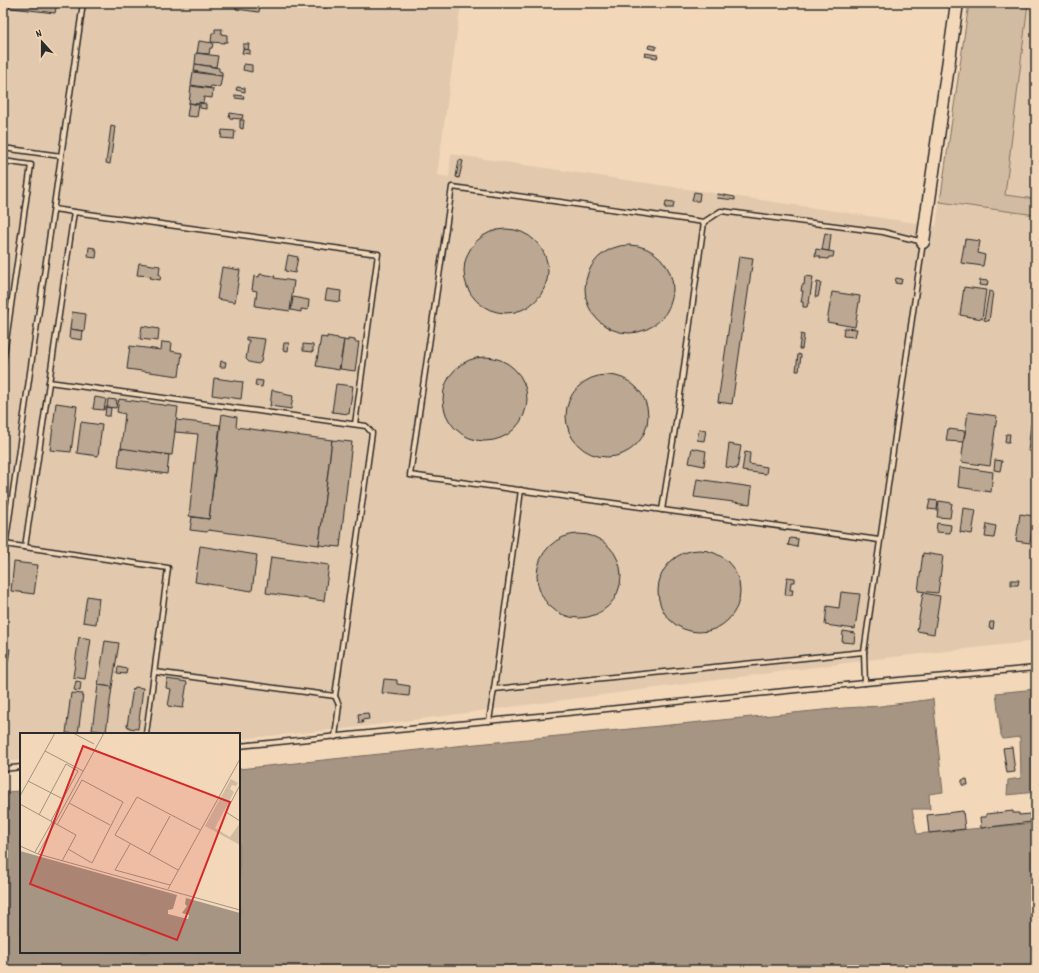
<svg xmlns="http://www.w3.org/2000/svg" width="1039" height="973" font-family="Dekko,sans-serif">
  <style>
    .built { fill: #e2c9ad }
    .green { fill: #d1bba1; stroke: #7e7366 }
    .water { fill: #a59582; stroke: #746b5f }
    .building { fill: #bba792; stroke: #2b2b2b }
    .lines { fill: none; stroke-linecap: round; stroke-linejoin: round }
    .lane-casing { stroke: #2b2b2b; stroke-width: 7 }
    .secondary-casing { stroke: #2b2b2b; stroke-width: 15 }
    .lane { stroke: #f2d7b9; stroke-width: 4 }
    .secondary { stroke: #f2d7b9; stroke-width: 12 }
    .inset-road { fill: none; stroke: #a29280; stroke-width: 1 }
    .view { fill: #d62828; fill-opacity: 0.15; stroke: #d62828; stroke-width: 2 }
    .inset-edge { fill: none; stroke: #2b2b2b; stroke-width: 2 }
  </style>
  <rect width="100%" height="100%" fill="#f2d7b9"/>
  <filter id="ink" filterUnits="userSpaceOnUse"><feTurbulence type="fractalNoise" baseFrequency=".025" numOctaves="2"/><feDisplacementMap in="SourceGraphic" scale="8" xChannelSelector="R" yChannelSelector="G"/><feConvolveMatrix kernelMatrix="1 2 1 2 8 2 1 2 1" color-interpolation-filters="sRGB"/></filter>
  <g filter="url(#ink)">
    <path class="built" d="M3 3H461L437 175 449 177 451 154 936 226 969 3H1036V641L876 659 352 728 239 739V734H21V760L3 762Z"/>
    <path class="green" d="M969 3H1028L1005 195 1036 199V215L940 202Z"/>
    <g class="water">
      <path d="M1036 689V792L1007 795 1008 780 1021 778 1020 737 1003 739 1001 735 996 693Z"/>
      <path d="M933 699 943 792 929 794 930 809H912L917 834 1036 823V970H3V792L21 791V952H239V769L456 746 844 708 881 706Z"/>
    </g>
    <g class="building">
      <path d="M3 3H57L55 13 3 7Z"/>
      <path d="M236 3H251L260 4 259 12 236 9Z"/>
      <path d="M318 3H327L326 5H328L327 8 317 7Z"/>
      <path d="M215 29H222L221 34 227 35V42H224V43L211 42 212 33H215Z"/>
      <path d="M199 41 213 43 212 48H210L209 54 197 53Z"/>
      <path d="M243 44H249L248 50 243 49Z"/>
      <path d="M649 45 656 46V50L648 48Z"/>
      <path d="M243 49 250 50V54L242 53Z"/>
      <path d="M196 53 218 56 216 67 195 64Z"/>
      <path d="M645 53 658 55 657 58 644 56Z"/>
      <path d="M195 64 219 68V71L222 72V76L194 71Z"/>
      <path d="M244 64 252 65V72L243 70Z"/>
      <path d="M193 72 222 76 220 87 211 86 210 88 191 85Z"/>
      <path d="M191 86 213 89 212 98 204 97 203 103 199 102V104L189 103Z"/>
      <path d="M237 87 245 88V92L236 90Z"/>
      <path d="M235 95 244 96 243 99 235 98Z"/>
      <path d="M189 103 199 105 197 117 187 116Z"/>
      <path d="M200 103 206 104V109L200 108Z"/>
      <path d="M230 113 243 115 242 119 229 118Z"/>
      <path d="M240 120H244L243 129 240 128Z"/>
      <path d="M111 126 115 127 110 164 106 163Z"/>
      <path d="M222 130 235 131 234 139 221 138Z"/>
      <path d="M459 160 463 161 459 178 456 177Z"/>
      <path d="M694 192 700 193 699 201H692Z"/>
      <path d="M718 194 735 197V200L717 198Z"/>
      <path d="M666 201 674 202 673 208H665Z"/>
      <circle cx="506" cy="271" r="42"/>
      <path d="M825 233 831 234 829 251 822 250Z"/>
      <path d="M965 239 980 241 978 253 985 255 983 266 961 263Z"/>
      <circle cx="629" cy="289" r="44"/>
      <path d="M89 247 95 248V250H97L96 258 88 257Z"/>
      <path d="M816 249 834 252 833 257H829L828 259 820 258V256H815Z"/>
      <path d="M288 255 298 257 295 273 285 271Z"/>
      <path d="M739 256 753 258 732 404 718 402Z"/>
      <path d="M139 263 160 266 159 275H161L160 280 150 278 151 276 137 275Z"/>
      <path d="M222 267 240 270 235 302 217 299Z"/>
      <path d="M260 274 275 276 274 278 294 281 290 311 255 306 257 291 252 290 254 276 259 277Z"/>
      <path d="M805 276 813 277 809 303H808L807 307H803V302H801L803 291H801L802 285H804Z"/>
      <path d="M896 278 902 279 901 284 895 283Z"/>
      <path d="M980 280 988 281 987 286 979 285Z"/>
      <path d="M817 282 821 283 818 297H815Z"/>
      <path d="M964 287 986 290 982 319 960 315Z"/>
      <path d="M327 289 341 291 340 302 325 300Z"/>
      <path d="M989 291 993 292 989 321 984 320Z"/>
      <path d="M832 292 860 296 855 327 827 322Z"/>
      <path d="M293 297 309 300 308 310 301 309V312L291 310Z"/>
      <path d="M72 312 86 314 84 331 70 329Z"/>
      <path d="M142 326 159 329 158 341 140 339Z"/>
      <path d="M844 328 857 329 855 337 843 336Z"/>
      <path d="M70 329 83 331 82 340 69 338Z"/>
      <path d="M801 334 804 335 802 349H799Z"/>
      <path d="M327 336 338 338V339L344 340 339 370 316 366 321 337 327 338Z"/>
      <path d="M246 337 265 339 261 362 258 364 249 362 246 359 249 340H246Z"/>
      <path d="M348 339 355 340V342H359L355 371 340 369 344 340 348 341Z"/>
      <path d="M162 342 172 343 171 351 182 353 179 376 127 369 130 346 161 350Z"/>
      <path d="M284 343H289L288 351 283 350Z"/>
      <path d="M303 344 313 345V352L303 351Z"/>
      <path d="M798 354 801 355 799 371H796Z"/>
      <circle cx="485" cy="399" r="42"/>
      <path d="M221 361 226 362 225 367H220Z"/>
      <circle cx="607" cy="416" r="41"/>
      <path d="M214 378 243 382 241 399 212 395Z"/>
      <path d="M256 380 263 381 262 387 255 386Z"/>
      <path d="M336 384 353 386 349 414 332 412Z"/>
      <path d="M272 390 283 392V394L293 396 291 409 270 406Z"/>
      <path d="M95 397 106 399 104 410 93 409Z"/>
      <path d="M108 399 117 400 116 408 107 407Z"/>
      <path d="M119 399 178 407 172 455 121 449 125 414 117 412Z"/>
      <path d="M56 403 77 406 71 452 50 450Z"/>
      <path d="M106 407 111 408 110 416H105Z"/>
      <path d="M968 412 997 416 990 466 961 462Z"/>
      <path d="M222 414 237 417 236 427 332 440 319 545 208 530 207 532 190 530 192 517 209 519Z"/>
      <path d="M176 420 220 425 209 519 189 516 198 434 175 432Z"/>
      <path d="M81 422 102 425 98 456 77 453Z"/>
      <path d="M1031 424 1036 425V452L1028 451Z"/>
      <path d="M699 429 706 430 704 441 697 440Z"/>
      <path d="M948 429 965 431 963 442 946 441Z"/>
      <path d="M1006 434H1010L1009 442H1005Z"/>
      <path d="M332 440 352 442 340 547 319 545Z"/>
      <path d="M729 444 741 446 737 469 726 467Z"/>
      <path d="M120 448 169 455 167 474 118 467Z"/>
      <path d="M692 448 706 451 704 466 689 463Z"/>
      <path d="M745 452 750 453 749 464 767 467 766 474 742 471Z"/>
      <path d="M995 460 1002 461 1000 471 994 470Z"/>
      <path d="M960 467 993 472 991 492 958 487Z"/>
      <path d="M697 479 752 487 750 504 694 497Z"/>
      <path d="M930 500 938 501 937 510 928 509Z"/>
      <path d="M939 501 952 503 950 518 937 517Z"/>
      <path d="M963 508 976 510 972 534 960 532Z"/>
      <path d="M1020 514 1034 516 1030 543 1016 541Z"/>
      <path d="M937 523 951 525 950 533 936 532Z"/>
      <path d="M987 524 996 526 994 538 985 537Z"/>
      <circle cx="579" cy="576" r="42"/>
      <path d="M790 538 798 539 797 547 788 545Z"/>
      <path d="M200 546 257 555 252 591 195 582Z"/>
      <circle cx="699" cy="591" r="41"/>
      <path d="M923 553 943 556 938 593 918 591Z"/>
      <path d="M271 557 329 565 324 601 266 593Z"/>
      <path d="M14 562 38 565 34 594 11 591Z"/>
      <path d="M787 577 795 578V582H791L790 590H793L792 595H785Z"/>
      <path d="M1011 580H1019L1018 585H1011Z"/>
      <path d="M841 592 860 594 855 629 825 625 827 606 839 608Z"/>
      <path d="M923 593 940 596 934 634 917 631Z"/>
      <path d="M87 596 99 598 96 624 83 622Z"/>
      <path d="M990 622H994L993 629 989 628Z"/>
      <path d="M843 631 855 633 854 643 842 642Z"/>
      <path d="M79 637 91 639 85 679 73 677Z"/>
      <path d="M105 641 119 643 112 687 98 685Z"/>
      <path d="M3 648 10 649 8 662 3 661Z"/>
      <path d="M118 667 127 669 126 674 117 673Z"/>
      <path d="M167 679 187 682 183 708 168 706 171 689 166 688Z"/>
      <path d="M384 679 397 680V684L410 686 409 696 382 693Z"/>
      <path d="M76 681 81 682 80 691 74 690Z"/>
      <path d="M98 685 112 687 106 732 92 730Z"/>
      <path d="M135 687 143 688 138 729 129 728V727L127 726 133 688 134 689Z"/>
      <path d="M71 693 83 694 78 734 66 733Z"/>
      <path d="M368 713 369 719 362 720 363 723H359L358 714Z"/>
      <path d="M1012 747 1015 772 1007 773 1003 748Z"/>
      <path d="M967 779 968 785H962V780Z"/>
      <path d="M963 811 965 829 929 833 927 815Z"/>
      <path d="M1013 811V813H1019V815L1030 814 1031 822 981 828 980 817H986V814Z"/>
    </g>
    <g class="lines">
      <g class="lane-casing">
        <g id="lane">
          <path d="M3 148 61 156"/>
          <path d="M3 161 31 165 3 362"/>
          <path d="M54 209 74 212"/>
          <path d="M49 382 366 426 372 433 335 696 155 672"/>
          <path d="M521 490 494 689 864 652"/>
          <path d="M662 510 678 410 704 222"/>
          <path d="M4 544 168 568 146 734"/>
          <path d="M25 547 74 212 378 254 355 424"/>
          <path d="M3 561 83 3"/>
          <path d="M865 683 864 652 923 242 883 232 721 211 704 222 452 187 410 475 879 540"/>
          <path d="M335 696 339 705 335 737"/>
          <path d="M489 721 494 689"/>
          <path d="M239 746 865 683 1036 668"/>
          <path d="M3 769 21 767"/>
        </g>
      </g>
      <g class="secondary-casing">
        <path id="secondary" d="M923 242 957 3"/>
      </g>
      <use href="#lane" class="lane"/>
      <use href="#secondary" class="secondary"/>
    </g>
  </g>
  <g transform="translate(20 733)">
    <rect width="220" height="220" fill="#f2d7b9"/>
    <path d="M211 46 218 50 216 53 212 52 210 56 214 59 195 95 210 104 220 90V112L185 93Z" fill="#d1bba1"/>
    <path d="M0 118 157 162 153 176 148 177V181L168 186 169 182 162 180 167 173 165 171 166 165 220 180V220H0Z" fill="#a59582"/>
    <path class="inset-road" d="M53 0 74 11M25 18 63 38M8 48 43 66M220 52 206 79 220 88M0 63 35 0M49 70 90 92M0 71 56 102 42 128M19 82 46 31 58 38 31 88M37 92 62 47 103 69 72 130 48 116M110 111 95 137 150 152M0 113 18 121 220 177M15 119 32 89M18 121 84 0M129 121 150 83M158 137 95 102 117 64 180 97M148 156 220 26"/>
    <path class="view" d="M63 13 210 69 157 207 10 151Z"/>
    <rect width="220" height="220" class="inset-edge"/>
  </g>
  <rect width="1039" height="973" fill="none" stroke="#f2d7b9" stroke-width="16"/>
  <rect x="8" y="8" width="1023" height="957" fill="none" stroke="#2b2b2b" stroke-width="1.5" filter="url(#ink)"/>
  <g transform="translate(42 42) rotate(339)" stroke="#f2d7b9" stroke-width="3" paint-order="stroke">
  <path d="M0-3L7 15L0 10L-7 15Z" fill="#2b2b2b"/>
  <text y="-6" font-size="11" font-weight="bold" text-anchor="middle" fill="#2b2b2b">N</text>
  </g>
</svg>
